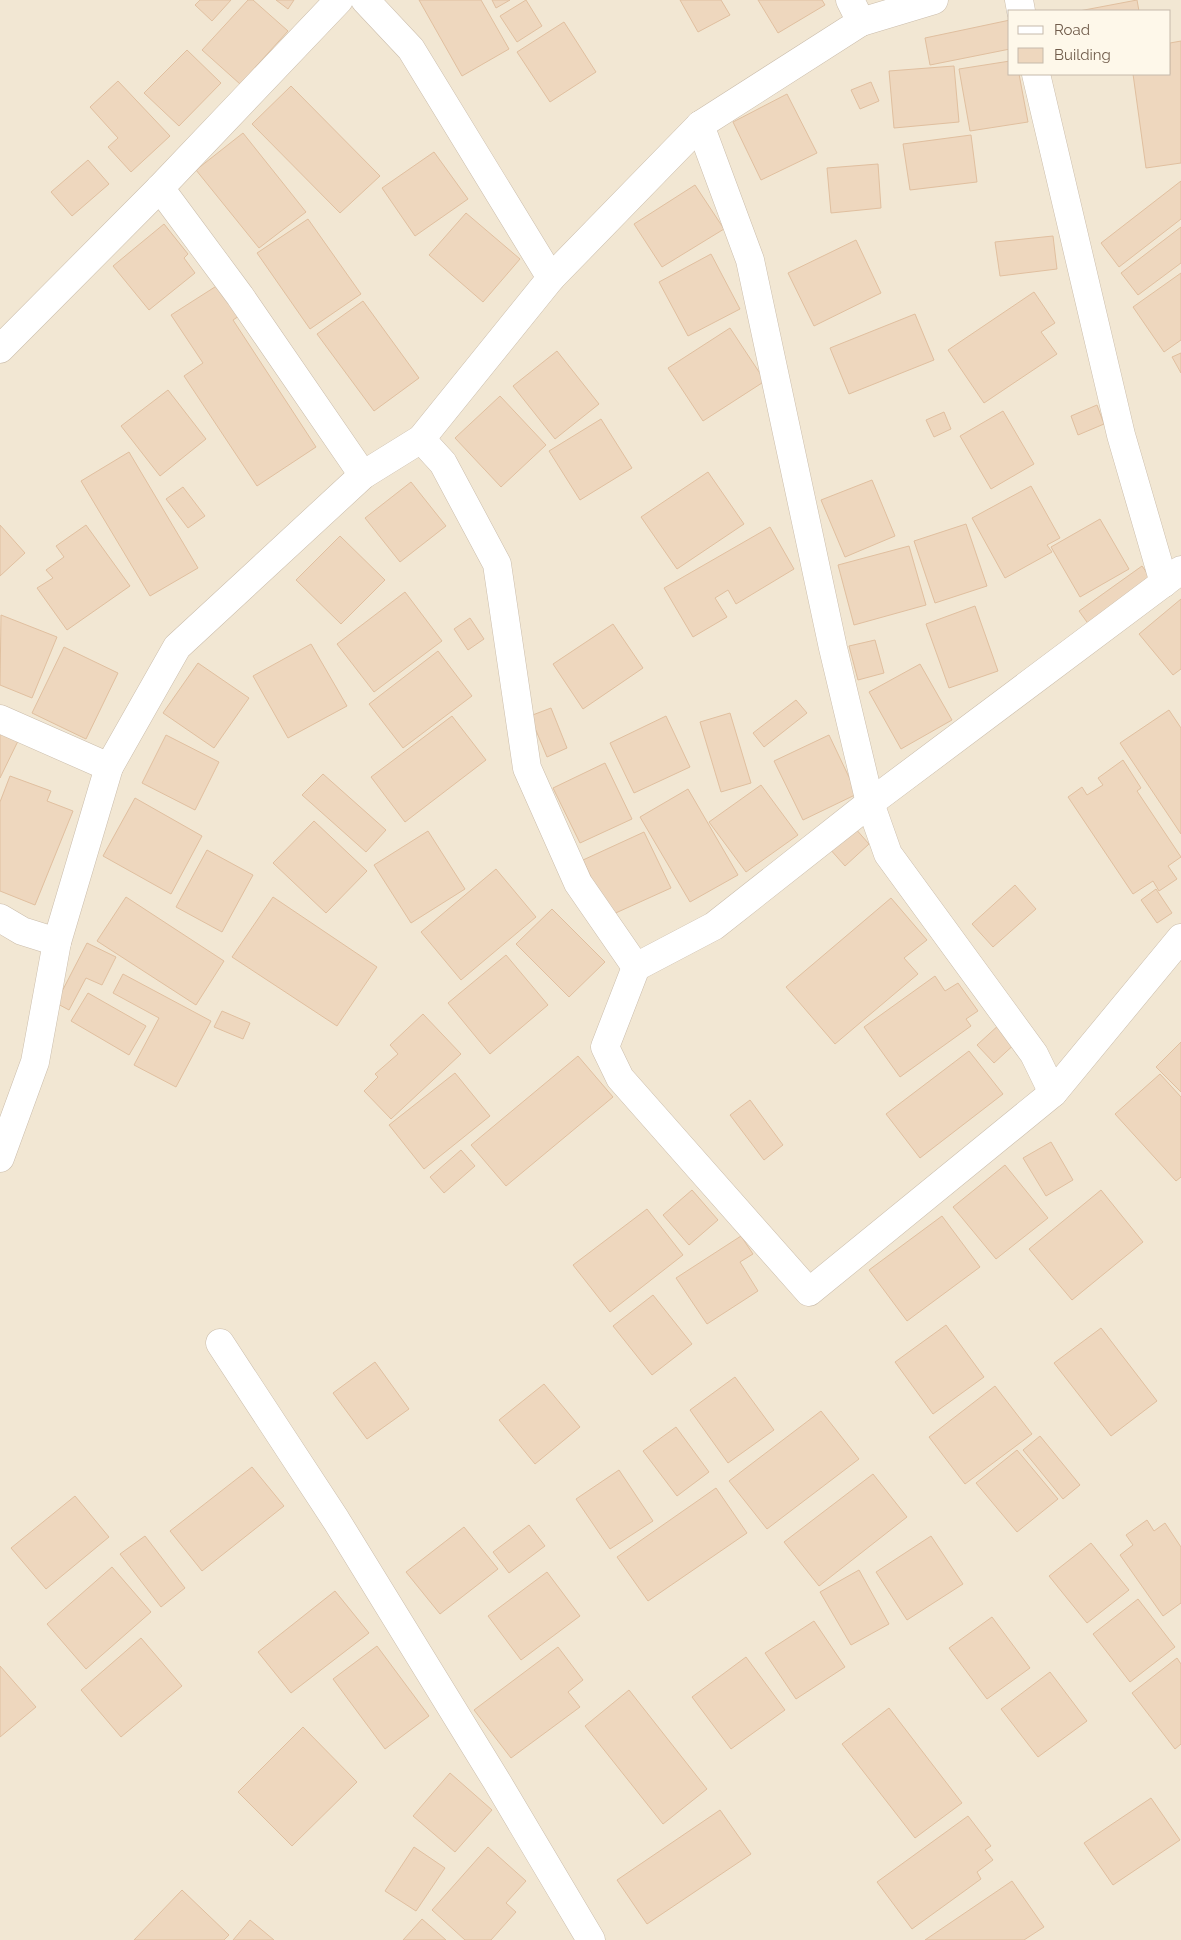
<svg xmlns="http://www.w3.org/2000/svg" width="1181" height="1940" font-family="Raleway,sans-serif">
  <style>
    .residential { fill: #f2e7d3; fill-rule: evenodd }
    .building { fill: #eed7be; stroke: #e0bf9f }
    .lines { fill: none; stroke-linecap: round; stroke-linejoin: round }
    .minor-casing { stroke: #cbbdab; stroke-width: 29 }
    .minor { stroke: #fff; stroke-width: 28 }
  </style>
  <rect width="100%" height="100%" fill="#fbf4e4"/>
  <path class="residential" d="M0 0H1181V1940H0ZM1010 11H1170V74H1010Z"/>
  <g class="building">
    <path d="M200 0H231L212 21 195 5Z"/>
    <path d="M248 0H253L288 31 240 84 202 50Z"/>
    <path d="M276 0H294L288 9Z"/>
    <path d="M419 0H481L509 49 462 76Z"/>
    <path d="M492 0H510L496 8Z"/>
    <path d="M526 0 542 26 517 42 500 16Z"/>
    <path d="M680 0H721L730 15 698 32Z"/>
    <path d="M758 0H822L825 5 778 33Z"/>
    <path d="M1137 0 1139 11H1079Z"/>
    <path d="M1010 20V49L930 65 925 38Z"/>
    <path d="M564 22 596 72 550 102 517 52Z"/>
    <path d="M1181 41V163L1146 168 1133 74H1170V43Z"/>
    <path d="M187 50 221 83 179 126 144 93Z"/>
    <path d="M1010 61V74H1019L1028 122 970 131 959 69Z"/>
    <path d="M954 66 959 122 894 128 889 71Z"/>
    <path d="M118 81 170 136 131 172 108 147 118 138 90 107Z"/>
    <path d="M871 82 879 101 860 109 851 90Z"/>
    <path d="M291 86 380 176 340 213 252 124Z"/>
    <path d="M787 94 817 153 761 180 733 122Z"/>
    <path d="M243 133 306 212 259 248 196 170Z"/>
    <path d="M971 135 977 182 910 190 903 144Z"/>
    <path d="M434 152 468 199 415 236 382 188Z"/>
    <path d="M88 160 109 184 72 216 51 192Z"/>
    <path d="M878 164 881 208 831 213 827 168Z"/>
    <path d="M1181 181V219L1119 267 1101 243Z"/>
    <path d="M695 185 724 229 662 267 634 224Z"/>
    <path d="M466 213 520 259 483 302 429 255Z"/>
    <path d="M308 219 361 294 310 329 257 253Z"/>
    <path d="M164 224 188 254 184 258 195 273 149 310 113 266Z"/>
    <path d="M1181 227V263L1138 295 1121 273Z"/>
    <path d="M1053 236 1057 269 1000 276 995 242Z"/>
    <path d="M856 240 881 293 814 326 788 273Z"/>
    <path d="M711 254 740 309 688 336 659 282Z"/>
    <path d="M1181 273V340L1164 352 1133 307Z"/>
    <path d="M218 285 239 316 233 320 316 447 257 486 184 376 203 363 171 315Z"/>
    <path d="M1034 292 1055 323 1041 332 1057 354 984 403 948 350Z"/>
    <path d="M363 301 419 378 374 411 317 334Z"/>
    <path d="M915 314 934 360 849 394 830 348Z"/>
    <path d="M730 328 765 381 703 421 668 368Z"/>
    <path d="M557 351 599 404 555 439 513 386Z"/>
    <path d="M1181 353V373L1172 357Z"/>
    <path d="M168 390 206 439 160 476 121 426Z"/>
    <path d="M500 396 546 445 501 487 455 438Z"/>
    <path d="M1097 405 1104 424 1078 435 1071 416Z"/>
    <path d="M1003 411 1034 464 991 489 960 436Z"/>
    <path d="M944 412 951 429 934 437 926 420Z"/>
    <path d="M601 419 632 468 580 500 549 451Z"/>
    <path d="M129 452 198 568 150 596 81 481Z"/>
    <path d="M708 472 744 524 677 569 641 517Z"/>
    <path d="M872 480 895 536 845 557 821 500Z"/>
    <path d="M411 482 446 526 400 562 365 518Z"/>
    <path d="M1031 486 1060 538 1047 545 1052 552 1005 578 972 518Z"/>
    <path d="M183 487 205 516 188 528 166 499Z"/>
    <path d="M1100 519 1129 569 1080 597 1051 547Z"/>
    <path d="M966 524 987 586 935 603 914 541Z"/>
    <path d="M0 525 25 553 0 576Z"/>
    <path d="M86 525 130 586 67 630 37 588 53 578 46 570 64 557 56 546Z"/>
    <path d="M770 527 794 569 736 604 728 590 715 598 727 617 693 637 664 588Z"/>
    <path d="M340 536 385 580 341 624 296 580Z"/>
    <path d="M909 546 926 605 854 625 838 565Z"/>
    <path d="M1142 566 1155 584 1092 629 1079 611Z"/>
    <path d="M405 592 442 641 374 692 337 644Z"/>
    <path d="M1181 599V669L1173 675 1139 634Z"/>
    <path d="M975 606 998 671 949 688 926 624Z"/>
    <path d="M1 615 57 637 32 698 0 685Z"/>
    <path d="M470 618 484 639 468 650 454 629Z"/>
    <path d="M613 624 643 668 583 709 553 664Z"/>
    <path d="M875 640 884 673 858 680 849 646Z"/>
    <path d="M311 644 347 706 288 738 253 676Z"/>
    <path d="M64 647 118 673 86 739 32 713Z"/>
    <path d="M438 651 472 696 403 748 369 704Z"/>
    <path d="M198 663 249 698 214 748 163 713Z"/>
    <path d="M920 664 952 720 901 749 869 692Z"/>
    <path d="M796 700 807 713 764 747 753 733Z"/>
    <path d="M551 708 567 748 547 757 530 716Z"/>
    <path d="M1169 710 1181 728V834L1120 743Z"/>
    <path d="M730 713 751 783 721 792 700 722Z"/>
    <path d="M452 716 486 760 405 822 371 777Z"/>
    <path d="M666 716 690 767 634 793 610 743Z"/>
    <path d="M0 732 18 741 0 778Z"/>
    <path d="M166 735 219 762 195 810 142 783Z"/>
    <path d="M829 735 857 794 803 820 774 761Z"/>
    <path d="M1123 760 1141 788 1137 791 1181 857 1168 866 1177 879 1159 891 1153 881 1133 894 1068 797 1082 787 1087 795 1103 785 1098 778Z"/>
    <path d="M605 763 632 819 580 843 553 788Z"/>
    <path d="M323 774 386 830 366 852 302 795Z"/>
    <path d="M10 776 51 791 47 801 73 811 35 905 0 891V802Z"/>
    <path d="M761 785 798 835 746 872 709 822Z"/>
    <path d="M688 789 738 875 690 902 640 817Z"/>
    <path d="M135 798 202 836 171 894 103 856Z"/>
    <path d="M314 821 367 871 326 913 273 863Z"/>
    <path d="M854 827 869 844 845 866 829 848Z"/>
    <path d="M428 831 465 889 411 923 374 865Z"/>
    <path d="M644 832 671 888 609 916 583 860Z"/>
    <path d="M207 850 253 875 222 932 176 907Z"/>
    <path d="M496 869 536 917 461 980 421 932Z"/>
    <path d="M1015 885 1036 909 993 947 972 924Z"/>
    <path d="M1156 889 1172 913 1157 923 1141 900Z"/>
    <path d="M126 897 224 961 196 1005 97 941Z"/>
    <path d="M273 897 377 967 337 1026 232 957Z"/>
    <path d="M891 898 927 940 904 958 918 974 835 1044 786 987Z"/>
    <path d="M552 909 605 962 569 997 516 944Z"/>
    <path d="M87 943 116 957 102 985 86 978 69 1010 56 1003Z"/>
    <path d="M506 955 548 1005 490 1054 448 1003Z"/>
    <path d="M123 974 211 1021 176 1087 134 1065 159 1018 113 993Z"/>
    <path d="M935 976 945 991 958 983 978 1011 966 1019 971 1026 900 1077 864 1027Z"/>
    <path d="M88 993 146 1026 129 1055 71 1021Z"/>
    <path d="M222 1011 250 1023 243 1039 214 1027Z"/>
    <path d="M423 1014 461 1054 391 1119 364 1091 378 1077 375 1074 398 1054 390 1045Z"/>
    <path d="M1001 1023 1018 1041 994 1063 977 1045Z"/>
    <path d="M1181 1042V1092L1156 1067Z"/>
    <path d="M969 1051 1003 1094 920 1158 886 1114Z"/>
    <path d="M578 1056 613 1097 506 1186 471 1145Z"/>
    <path d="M455 1073 490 1116 424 1169 389 1125Z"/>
    <path d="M1160 1074 1181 1097V1177L1176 1181 1115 1114Z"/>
    <path d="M750 1100 783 1145 764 1160 730 1115Z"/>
    <path d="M1051 1142 1073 1180 1046 1196 1023 1158Z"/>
    <path d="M461 1150 475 1166 444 1193 430 1177Z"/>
    <path d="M1005 1165 1048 1218 996 1259 953 1207Z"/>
    <path d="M692 1190 718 1220 689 1245 663 1215Z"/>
    <path d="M1101 1190 1143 1242 1072 1300 1029 1249Z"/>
    <path d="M647 1209 683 1255 610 1312 573 1265Z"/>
    <path d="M942 1216 980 1267 907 1321 869 1270Z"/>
    <path d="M741 1236 753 1254 740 1262 758 1291 707 1324 676 1278Z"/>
    <path d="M653 1295 692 1344 652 1375 613 1326Z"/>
    <path d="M946 1325 984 1377 933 1414 895 1362Z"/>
    <path d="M1101 1328 1157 1401 1111 1436 1054 1363Z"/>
    <path d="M375 1362 409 1409 367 1439 333 1393Z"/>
    <path d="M735 1377 774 1430 728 1463 690 1410Z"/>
    <path d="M544 1384 580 1427 535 1464 499 1420Z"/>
    <path d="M995 1386 1032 1434 965 1484 929 1437Z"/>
    <path d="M821 1411 859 1459 767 1529 729 1481Z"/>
    <path d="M676 1427 709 1472 677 1496 643 1451Z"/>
    <path d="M1040 1436 1080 1485 1063 1499 1023 1450Z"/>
    <path d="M1017 1450 1058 1499 1017 1532 976 1483Z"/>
    <path d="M252 1467 284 1506 202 1571 170 1531Z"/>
    <path d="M619 1470 653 1521 610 1549 576 1499Z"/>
    <path d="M873 1474 907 1517 819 1586 784 1542Z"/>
    <path d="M716 1488 747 1533 648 1601 617 1557Z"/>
    <path d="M75 1496 109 1537 46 1589 11 1548Z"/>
    <path d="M1147 1520 1154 1531 1165 1523 1181 1547V1603L1163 1616 1120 1555 1133 1545 1126 1535Z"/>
    <path d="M529 1525 545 1546 509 1573 493 1552Z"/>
    <path d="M464 1527 498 1569 440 1614 406 1572Z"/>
    <path d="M145 1536 185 1588 161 1607 120 1554Z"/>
    <path d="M931 1536 963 1584 907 1620 876 1572Z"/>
    <path d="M1091 1543 1129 1590 1087 1623 1049 1576Z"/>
    <path d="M112 1567 151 1612 86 1669 47 1624Z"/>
    <path d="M859 1570 889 1624 851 1645 820 1592Z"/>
    <path d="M547 1572 580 1616 521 1660 488 1616Z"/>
    <path d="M335 1591 369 1633 291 1693 258 1652Z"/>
    <path d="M1138 1599 1175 1647 1130 1682 1093 1634Z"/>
    <path d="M992 1617 1030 1668 987 1699 949 1648Z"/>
    <path d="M814 1621 845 1667 796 1699 765 1653Z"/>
    <path d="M141 1638 182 1686 121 1737 81 1690Z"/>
    <path d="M377 1646 429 1716 385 1749 333 1679Z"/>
    <path d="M558 1647 583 1680 568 1692 580 1707 511 1758 474 1710Z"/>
    <path d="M746 1657 785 1710 731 1749 692 1697Z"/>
    <path d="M1177 1658 1181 1664V1744L1175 1749 1132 1693Z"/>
    <path d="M0 1666 36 1707 0 1737Z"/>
    <path d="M1050 1672 1087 1721 1038 1757 1001 1709Z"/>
    <path d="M629 1690 707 1789 663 1824 585 1726Z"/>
    <path d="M889 1708 962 1803 915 1838 842 1744Z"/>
    <path d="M303 1727 357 1782 292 1846 238 1792Z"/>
    <path d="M450 1773 492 1810 455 1852 413 1816Z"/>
    <path d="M1151 1798 1180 1840 1113 1885 1084 1843Z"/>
    <path d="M720 1810 751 1854 647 1924 617 1880Z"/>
    <path d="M968 1816 991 1846 985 1850 993 1860 977 1872 981 1879 912 1929 877 1882Z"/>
    <path d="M414 1847 445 1868 416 1911 385 1891Z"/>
    <path d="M488 1847 526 1881 506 1903 516 1912 491 1940H465L432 1910Z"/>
    <path d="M1012 1881 1044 1927 1024 1940H925Z"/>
    <path d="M182 1890 229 1935 224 1940H134Z"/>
    <path d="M422 1919 446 1940H403Z"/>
    <path d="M250 1920 274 1940H233Z"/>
  </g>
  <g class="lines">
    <g class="minor-casing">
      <g id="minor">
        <path d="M365 0 411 49 551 278"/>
        <path d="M1019 0 1021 11"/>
        <path d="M861 22 934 0"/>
        <path d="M1036 74 1121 435 1164 583"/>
        <path d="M700 125 750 260 833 648 870 803 888 854 1034 1054 1053 1093"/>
        <path d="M160 188 240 296 363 475"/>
        <path d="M0 349 160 188 339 0"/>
        <path d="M421 439 443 463 497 564 527 768 578 883 636 967"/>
        <path d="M1181 570 870 803 714 926 636 967 605 1047 620 1078 809 1292 1053 1093 1181 938"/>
        <path d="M0 719 109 767"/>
        <path d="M0 918 22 931 57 942"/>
        <path d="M0 1158 35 1062 57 942 109 767 177 647 363 475 421 439 551 278 700 125 861 22 850 0"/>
        <path d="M220 1343 336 1520 496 1780 591 1940"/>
      </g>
    </g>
    <use href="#minor" class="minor"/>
  </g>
  <rect x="1008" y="10" width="162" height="65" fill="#fef8ea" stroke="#c6baab"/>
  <rect x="1018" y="26" width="25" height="8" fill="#ffffff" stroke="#c6baab"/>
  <text x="1054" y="35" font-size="15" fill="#715d4c">Road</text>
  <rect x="1018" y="48" width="25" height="15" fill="#eed7be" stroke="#c6baab"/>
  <text x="1054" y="60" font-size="15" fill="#715d4c">Building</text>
</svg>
